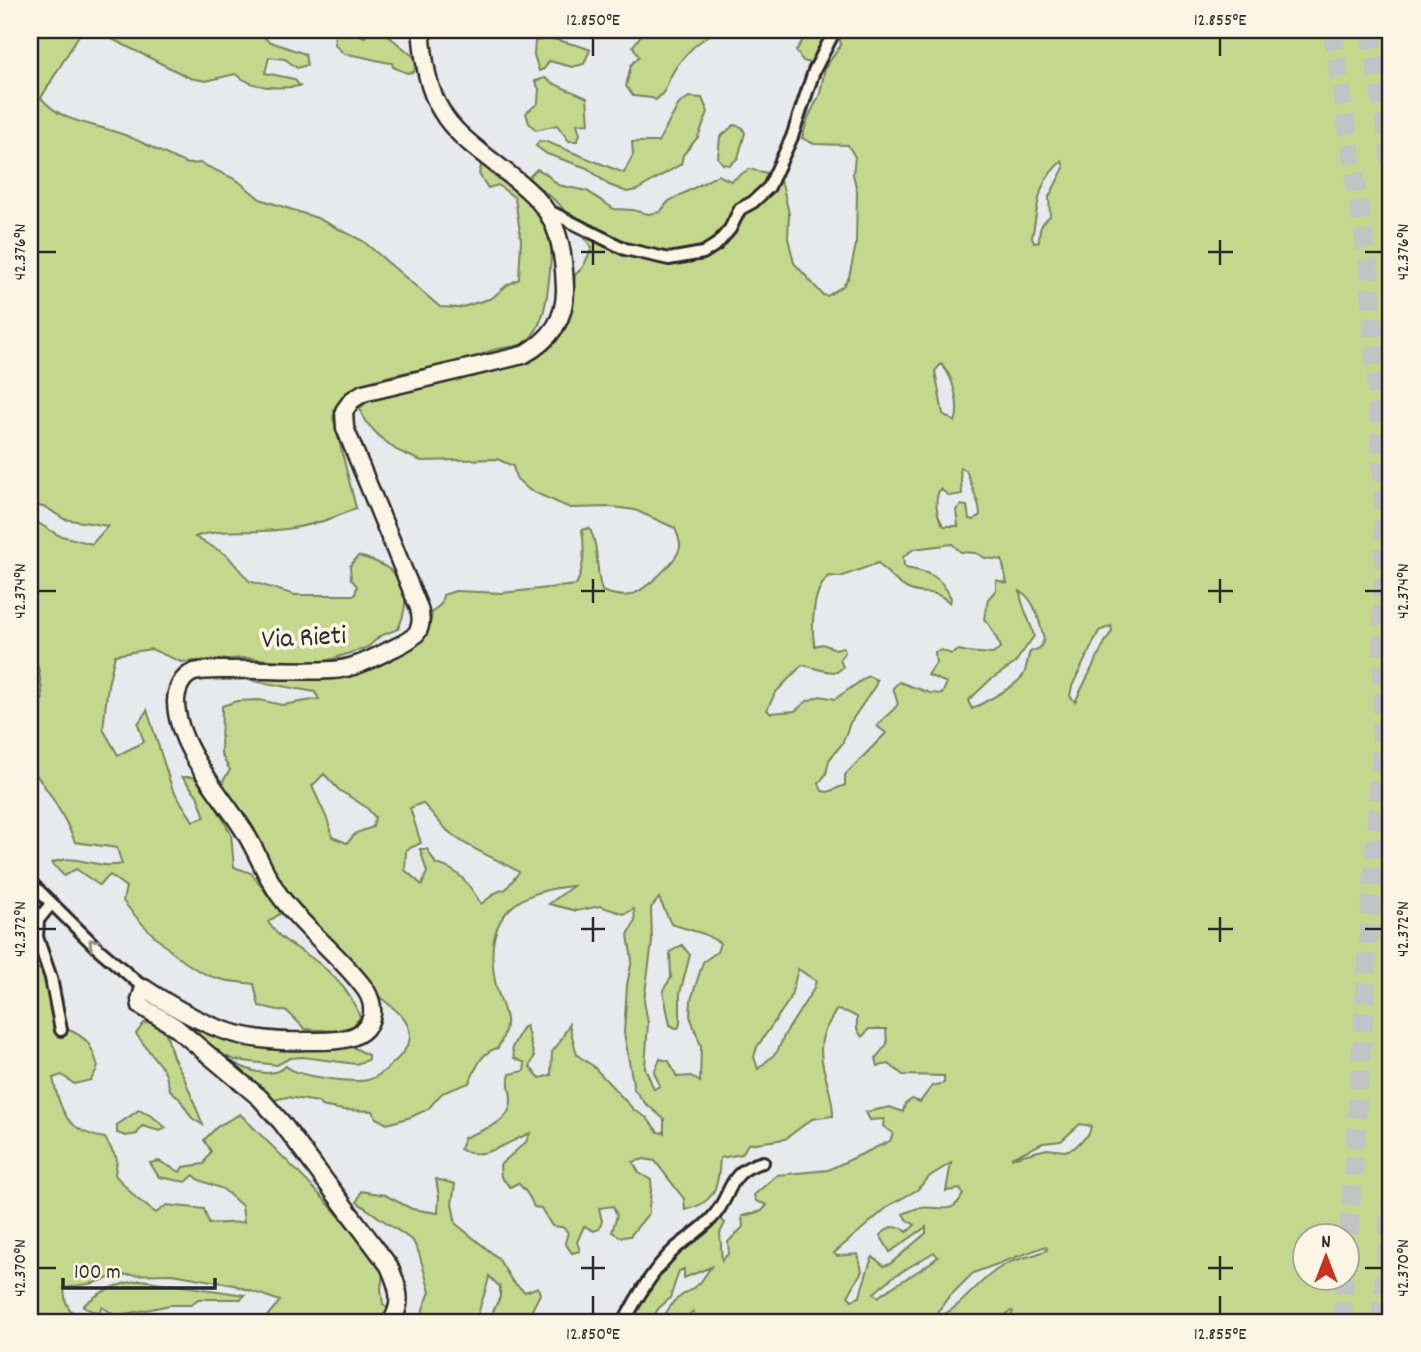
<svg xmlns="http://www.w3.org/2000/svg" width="1421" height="1352" font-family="Dekko,sans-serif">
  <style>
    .green { fill: #c4d88d; stroke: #78825c; stroke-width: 2; fill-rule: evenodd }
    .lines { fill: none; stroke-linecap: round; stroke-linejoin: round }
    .highway-tunnel { stroke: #c1c3c5; stroke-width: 19; stroke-dasharray: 19 10; stroke-linecap: butt }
    .street-casing { stroke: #2b2b2b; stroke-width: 16 }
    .secondary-casing { stroke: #2b2b2b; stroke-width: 21 }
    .street { stroke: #fcf5e5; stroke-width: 10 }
    .secondary { stroke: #fcf5e5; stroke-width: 16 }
    .oneway { stroke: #949088 }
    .ticks { fill: none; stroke: #2b2b2b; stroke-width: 2.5 }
    .labels { text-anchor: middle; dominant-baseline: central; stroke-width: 7; stroke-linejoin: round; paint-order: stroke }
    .street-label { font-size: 28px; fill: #2b2b2b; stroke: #fcf5e5 }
    .neatline { fill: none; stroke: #2b2b2b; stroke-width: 2.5 }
    .ticks-label { font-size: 18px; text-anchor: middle; fill: #2b2b2b }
  </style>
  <rect width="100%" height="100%" fill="#e7e9ec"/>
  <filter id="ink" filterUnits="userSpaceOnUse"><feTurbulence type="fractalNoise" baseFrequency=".0143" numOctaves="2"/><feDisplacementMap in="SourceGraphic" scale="14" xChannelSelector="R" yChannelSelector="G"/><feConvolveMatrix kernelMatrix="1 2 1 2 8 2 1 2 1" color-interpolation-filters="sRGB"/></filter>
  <g filter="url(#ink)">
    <g class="green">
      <path d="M30 30H82L41 98C64 124 89 122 119 133 143 141 164 155 188 164L200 163 237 180 260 199 317 218 363 241 440 307 459 308 492 298 507 285 519 279 521 239 515 198 498 185 488 188 479 174 482 162C505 179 541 198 549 227 553 240 551 257 550 270 548 291 545 330 524 343 516 348 502 347 493 350 485 352 477 358 469 360 426 373 352 369 333 417L356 508C325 523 296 530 261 531 238 532 217 529 195 537L227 555 249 581 295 595H355L357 586 351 579 350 566 358 556C399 566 416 589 398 629L380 636 368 647 320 663 244 658 181 662 151 649 115 655 108 685 103 729 118 755 144 742 138 724 147 710 172 788 193 821 205 817 197 795 182 777H194L215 805 231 834 234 867 251 873 281 913 268 922C279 938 286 941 301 951 326 966 350 989 360 1017L353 1026 335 1031 305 1029 288 1012 259 1006 254 984C242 982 228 982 216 978 184 969 143 927 123 901L126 887 110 875 99 885 76 869 64 876 52 863C76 852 96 870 122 864L117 848 75 842C67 821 45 783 30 768V700L32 705 43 699 39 671 30 642V518L58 535 92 544 108 526 64 519 47 508 30 504Z"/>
      <path d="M94 30H257L268 41 305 54 307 65 297 68 285 59 269 57 265 73 294 79 300 86C275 89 255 89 235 74L206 81 190 78Z"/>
      <path d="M348 30 365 37 366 32 363 30H382C393 41 406 49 417 60L414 72 407 73 393 67 392 63C375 61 361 55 344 54L335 45V31Z"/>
      <path d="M645 30H717C698 42 684 53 673 72 665 86 669 88 656 100L652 98 633 96 626 86 631 65 639 57 633 46Z"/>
      <path d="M809 30H1391V1322H1007L1013 1312 1011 1311 995 1322H697L693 1311 684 1320 660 1322 674 1301 700 1283 711 1267 684 1278V1269L679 1271 670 1298 659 1308 650 1322H619L651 1276 661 1256 666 1252 719 1217 725 1223 720 1233 722 1260 729 1253 728 1242 743 1227 742 1216 762 1211 767 1205 756 1201 754 1195 777 1175 828 1170 890 1141 893 1133 883 1126 884 1119 870 1120 866 1112 890 1107 903 1112 905 1104 912 1099 920 1102 932 1086 944 1083V1076L903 1075 889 1064 878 1066 876 1058 887 1044 886 1029H869L862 1037 857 1029V1017L847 1012 836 1010C832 1019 825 1028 823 1036 815 1062 834 1090 833 1116L812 1119 785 1139 748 1144 742 1154 720 1158C718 1186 716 1203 685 1210L684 1199 655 1161 644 1159 633 1162 639 1173 651 1180C653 1192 648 1201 649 1213L630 1236 621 1237 612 1232 617 1215 613 1206 599 1208 602 1221 599 1229 594 1231 584 1226 577 1242 580 1251 572 1253 565 1243 568 1232 562 1227 552 1226 541 1208 534 1207C530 1196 526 1191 518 1183L510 1187 501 1177 500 1165 526 1142 530 1133C509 1141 482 1163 460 1149L464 1138C480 1130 511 1124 511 1101 512 1091 506 1085 510 1074L524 1071 525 1063 514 1058 512 1048 522 1028 526 1026 534 1057 530 1067 540 1078 551 1075 552 1052 560 1042 569 1024 577 1055 593 1066 634 1110 647 1118 658 1132 664 1133V1119L644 1102 634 1089 624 1033 627 985 632 960 628 935 635 921 634 909 624 914 600 906 577 911 549 904 573 886C513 891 483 918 495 981 501 1012 515 1016 498 1048 481 1051 476 1069 469 1083L442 1093 428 1109 411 1117 387 1124 376 1118 373 1111 343 1110 321 1106 318 1102 287 1097 274 1100 264 1098 227 1064 230 1061C247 1070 270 1080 286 1066 296 1077 354 1083 368 1080 382 1076 411 1050 410 1035 409 1014 382 1001 369 988 313 930 267 864 222 798L221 784 230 770 221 754 222 706 237 701 259 700 282 705 319 699 315 692 254 681 248 676 349 677 386 658 422 636 431 621 432 612 441 604 443 595 455 591 502 593 576 585C585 567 585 549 582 530L589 528C600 546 595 571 602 591 610 594 621 597 630 595 643 593 681 558 680 545 680 540 677 533 675 528L635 510 613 507 570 508 529 490 516 478 513 466 497 459 421 461 396 450 379 436 365 421 360 408 368 401 398 391 539 354 560 335 567 325 571 314 575 275 583 267 592 248 559 204 528 178 537 169 545 173 558 185 587 191 614 209 633 210 648 214 660 212 669 201 718 175 731 181 749 169 776 175 783 187 789 214 788 238 794 263 823 295 827 296 843 286 849 277 856 245 857 191 853 174 855 157 848 145 814 144 802 138 808 118 820 94 825 68 841 45 839 36 810 63 803 61 796 51ZM1062 161 1064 168 1049 197 1050 216C1040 224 1039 230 1039 242L1034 243 1032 237C1039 206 1035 184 1062 161ZM941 364C953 375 961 407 955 422L943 414 935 371ZM960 468 966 470 979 506 980 515 974 520 969 519 967 506 961 505 956 510 958 526H944C936 516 934 500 940 489L950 496 962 494ZM952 544 961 552 976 553 985 558 1002 560 1007 583 996 580V590L988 599 984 619 990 626 1001 647 993 654C982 652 970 654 959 650L951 654 942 650 935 652 936 663 928 675 947 683 942 694 930 693 899 682 893 688 898 704C892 713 883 717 877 726L886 733 845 775V785L828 792 822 791 819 783 826 774 829 760 842 744 850 723 875 686 877 680 868 676 835 699 820 696 807 701 795 711 770 713 767 710 775 693 802 665C814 667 825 673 837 672L843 667 840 659 845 652 843 647 836 649 822 644 815 646C811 632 813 603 819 590 821 585 825 581 828 576L840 577 878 563C887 572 897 584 908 589 925 597 933 587 950 603L951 598C941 576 929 572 906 568L904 565 903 557 914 549ZM1020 591C1036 600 1040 624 1044 640L1040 648 1030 652C1027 659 1027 668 1024 674 1018 686 984 702 972 709L968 701 990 680 1014 664 1034 636C1030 620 1021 606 1020 591ZM1111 626 1112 631 1104 644 1075 702 1070 696 1072 686 1099 631ZM324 774 339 790 366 807 375 817 373 827 356 833 347 843 332 837 328 821 312 786ZM422 803C432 812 436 819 444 827 461 846 497 858 519 872L506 889 497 892 481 904C469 884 459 869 436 864L427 849H420L427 872 422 885 405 870 406 850 421 843 410 808ZM659 898 671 924 704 934 720 943 717 952 703 962 691 1000 690 1016 701 1046 700 1082 691 1076 677 1077 669 1061 660 1059 654 1072 660 1086 654 1089 645 1068 648 1023 644 1001 652 942 651 908ZM798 969 816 981 813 990 785 1034 777 1052 758 1069 754 1057 757 1047 790 999ZM1080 1124 1091 1126 1089 1134 1074 1148 1065 1151 1047 1149 1011 1158 1043 1143 1061 1141ZM951 1163 946 1191 960 1189 963 1194C953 1217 939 1205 919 1208 914 1209 908 1212 903 1214L907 1220 915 1225 907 1232 903 1228 891 1227 880 1235 890 1252 926 1227V1233L890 1264 884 1266 873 1257C870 1261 861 1291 860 1297L852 1300 848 1296 862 1271 858 1254 837 1256 834 1253 890 1205 917 1190 930 1176ZM1306 1236H1348V1278H1306ZM1046 1246 1047 1250C1032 1257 1015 1258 1001 1267 974 1283 964 1308 932 1320L947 1299 973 1273ZM934 1252 938 1257C920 1272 898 1282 878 1297L874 1293 893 1277Z"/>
      <path d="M551 38C564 43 578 44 590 50L584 64 572 67 549 61 544 69 539 71 534 55 535 41Z"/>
      <path d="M545 78C558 88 572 90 587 98L589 123 577 124 580 134 577 141H569L557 125 536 130 529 123 526 113 538 103 539 89 535 81Z"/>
      <path d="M689 97 702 98 708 112 698 137 683 155 681 164 637 190 627 192 609 185 587 168 547 154 536 146 539 141 547 142 624 173 633 155 632 142H658L679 104Z"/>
      <path d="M734 125 742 127 745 133 738 158 730 165 723 164 718 158 720 137Z"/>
      <path d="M682 945 690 955 680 993V1023L678 1029 670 1025 663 990 671 978 670 952Z"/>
      <path d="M30 964 42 971 65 1028C88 1038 91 1043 98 1067L91 1080 74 1084 62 1075 53 1078C60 1112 68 1132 105 1138L117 1159 115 1175 136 1198 156 1213 167 1205 204 1209 209 1224 244 1222 242 1206 223 1189 199 1180 194 1175 186 1182 159 1177 150 1163 159 1161 180 1172 183 1167 204 1164 211 1151 204 1140 218 1126 240 1114C290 1165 344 1213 383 1274L381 1289 383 1304 391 1311 382 1322H262L280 1301 234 1285 173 1274 118 1275 94 1283 64 1288C65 1308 69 1311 86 1322H30V1025L32 1023 30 1019Z"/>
      <path d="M180 1016 199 1027 245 1044 334 1048 353 1047 368 1055V1060L356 1064 303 1057 290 1058 277 1065 235 1060 218 1053 174 1017Z"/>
      <path d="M154 1022 163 1023 173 1057 183 1075 203 1125 192 1118 179 1098 170 1090 165 1072 136 1034 144 1023Z"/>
      <path d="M139 1110 152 1116 166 1128 160 1131 142 1126 137 1134 126 1136 117 1133V1125Z"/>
      <path d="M436 1179 455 1184 452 1204 456 1224 498 1258 512 1281 525 1292 538 1287 540 1294 526 1322H488L500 1297V1287L489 1276C487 1292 478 1306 477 1322H422L423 1309 430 1292 419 1253 413 1241 357 1202 361 1191 385 1195 412 1209 438 1213 439 1197Z"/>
      <path d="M141 1280 245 1295 241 1299H198L191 1305H170L117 1316 102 1307 99 1312 89 1310 83 1306C101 1290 118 1284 141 1280Z"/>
    </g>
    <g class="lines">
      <g class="highway-tunnel">
        <path d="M1332 30 1370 276 1384 512 1381 754 1348 1252"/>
        <path d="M1370 30 1391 161"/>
        <path d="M1342 1322 1345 1278"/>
        <path d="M1381 1322 1391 1199"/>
      </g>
      <g class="street-casing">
        <g id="street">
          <path d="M547 210 625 249 669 259 703 253 717 244 730 229 740 209 753 202 769 187 792 137 814 71 835 30"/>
          <path d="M30 882 95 946 144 988"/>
          <path d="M51 904 38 920 37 937 51 978 61 1030"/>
          <path d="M624 1322C638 1295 654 1268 677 1247 688 1238 701 1230 711 1219 734 1196 724 1172 763 1162"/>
        </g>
      </g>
      <g class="secondary-casing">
        <path id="secondary" d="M391 1322C404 1303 398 1286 389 1266L282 1123 260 1098 174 1026 141 1006 140 1000 144 988C198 1024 240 1044 306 1041 329 1041 367 1044 372 1014 373 1006 370 996 365 989 340 955 305 930 280 896 264 874 256 848 241 826 218 791 177 746 176 702 176 690 182 676 194 672 206 669 219 670 231 670 264 669 298 672 332 670 355 669 375 657 396 647 415 638 425 631 419 608L345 428 344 411 352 400 363 393 523 355C551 340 566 319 565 287 562 209 540 199 483 154 468 142 452 129 442 112 426 87 424 58 421 30"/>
      </g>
      <use href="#street" class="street"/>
      <use href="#secondary" class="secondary"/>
    </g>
    <defs><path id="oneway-chevron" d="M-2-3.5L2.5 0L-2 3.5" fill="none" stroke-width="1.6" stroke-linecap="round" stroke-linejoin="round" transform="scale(1.75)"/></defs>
    <use class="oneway" href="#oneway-chevron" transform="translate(93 943) rotate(-137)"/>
  </g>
  <path class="ticks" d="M593 38V56M1220 38V56M593 240V265M1220 240V265M38 252H56M581 252H605M1208 252H1233M1365 252H1382M593 579V603M1220 579V603M38 591H56M581 591H605M1208 591H1233M1365 591H1382M593 917V942M1220 917V942M38 929H56M581 929H605M1208 929H1233M1365 929H1382M593 1256V1280M1220 1256V1280M38 1268H56M581 1268H605M1208 1268H1233M1365 1268H1382M593 1296V1314M1220 1296V1314"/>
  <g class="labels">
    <g class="street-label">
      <text transform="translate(304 640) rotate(-3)">Via Rieti</text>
    </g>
  </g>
  <rect width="1421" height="1352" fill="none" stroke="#fcf5e5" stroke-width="77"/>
  <g transform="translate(1326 1257)"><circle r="33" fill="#fcf5e5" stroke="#a8a49b" stroke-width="2"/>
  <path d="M0-5L12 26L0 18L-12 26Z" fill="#c8321e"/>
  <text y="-10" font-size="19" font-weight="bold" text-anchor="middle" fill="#2b2b2b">N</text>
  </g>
  <path d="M63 1278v10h152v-10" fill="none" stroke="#2b2b2b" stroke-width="3.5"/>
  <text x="74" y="1278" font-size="21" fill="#2b2b2b" stroke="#fcf5e5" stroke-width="5" paint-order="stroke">100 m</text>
  <rect x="38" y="38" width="1344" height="1276" class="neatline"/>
  <g class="ticks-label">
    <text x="593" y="25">12.850°E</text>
    <text x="1220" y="25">12.855°E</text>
    <text transform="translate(19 252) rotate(-90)" y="6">42.376°N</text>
    <text transform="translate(1402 252) rotate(-90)" y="6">42.376°N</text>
    <text transform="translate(19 591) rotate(-90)" y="6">42.374°N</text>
    <text transform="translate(1402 591) rotate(-90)" y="6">42.374°N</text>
    <text transform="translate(19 929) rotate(-90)" y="6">42.372°N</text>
    <text transform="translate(1402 929) rotate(-90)" y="6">42.372°N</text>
    <text transform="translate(19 1268) rotate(-90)" y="6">42.370°N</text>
    <text transform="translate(1402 1268) rotate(-90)" y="6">42.370°N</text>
    <text x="593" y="1339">12.850°E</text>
    <text x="1220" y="1339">12.855°E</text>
  </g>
</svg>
